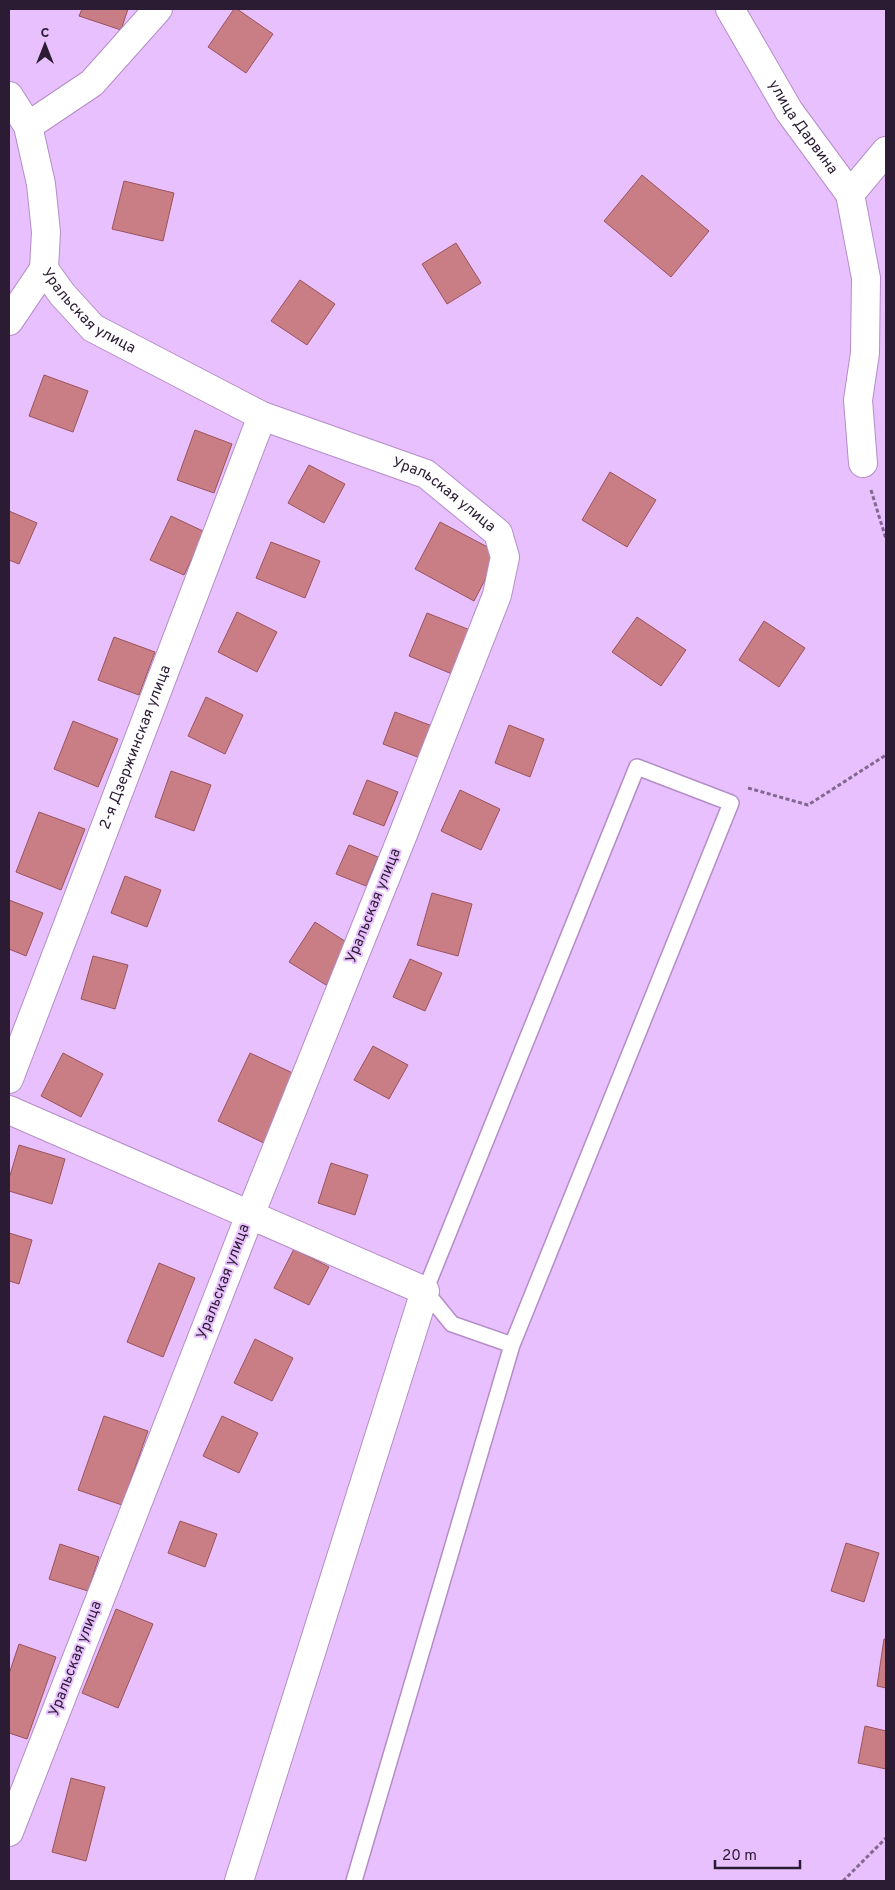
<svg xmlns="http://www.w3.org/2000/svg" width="895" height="1890" font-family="Overpass,sans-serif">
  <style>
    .building { fill: #c97e85; stroke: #9a535b }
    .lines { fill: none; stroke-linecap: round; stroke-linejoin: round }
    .service-casing { stroke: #b48dc8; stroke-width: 18 }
    .minor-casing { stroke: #b48dc8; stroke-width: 30 }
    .path { stroke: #826891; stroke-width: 3; stroke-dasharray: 4 2.5; stroke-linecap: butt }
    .service { stroke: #fff; stroke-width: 15 }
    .minor { stroke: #fff; stroke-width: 28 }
    .labels { text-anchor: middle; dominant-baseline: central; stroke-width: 4; stroke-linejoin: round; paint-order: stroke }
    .street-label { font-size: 15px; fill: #2b1c33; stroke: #e8c0fe }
  </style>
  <rect width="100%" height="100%" fill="#e8c0fe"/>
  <g class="building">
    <path d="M82 9H128L121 30 79 16Z"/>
    <path d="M234 9H237L273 34 246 73 208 47Z"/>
    <path d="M642 175 709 231 671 277 604 221Z"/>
    <path d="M124 181 174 193 163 241 112 229Z"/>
    <path d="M456 243 481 283 447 304 422 264Z"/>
    <path d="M300 280 335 304 307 345 271 321Z"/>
    <path d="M44 375 88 391 73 432 29 416Z"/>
    <path d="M195 430 232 444 214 493 177 480Z"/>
    <path d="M309 465 345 484 324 523 288 503Z"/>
    <path d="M610 472 656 500 627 547 582 520Z"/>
    <path d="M9 511 37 523 19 564 9 560Z"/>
    <path d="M171 516 205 532 184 575 150 560Z"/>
    <path d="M440 522 499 553 474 601 415 569Z"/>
    <path d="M271 542 320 561 305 598 256 578Z"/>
    <path d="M237 612 277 632 257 672 218 652Z"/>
    <path d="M427 613 470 630 452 674 409 656Z"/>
    <path d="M637 617 686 650 661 686 612 652Z"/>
    <path d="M764 621 805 648 779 687 739 660Z"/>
    <path d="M114 637 155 652 139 695 98 680Z"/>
    <path d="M206 697 243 715 225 754 188 736Z"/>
    <path d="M395 712 435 727 423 759 383 744Z"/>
    <path d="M73 721 118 739 98 787 54 769Z"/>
    <path d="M509 725 544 739 530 777 495 763Z"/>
    <path d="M171 771 211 785 194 831 155 817Z"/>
    <path d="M367 780 398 792 384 826 353 814Z"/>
    <path d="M460 790 500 809 481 850 441 831Z"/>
    <path d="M39 812 85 829 61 890 16 872Z"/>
    <path d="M349 845 378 857 366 886 336 874Z"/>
    <path d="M125 876 161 890 147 927 111 913Z"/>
    <path d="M432 893 472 904 458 956 417 945Z"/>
    <path d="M9 900 43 913 26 956 9 949Z"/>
    <path d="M315 922 351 945 326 985 289 962Z"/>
    <path d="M93 956 128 965 115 1009 81 999Z"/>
    <path d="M410 959 442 973 425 1011 393 997Z"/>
    <path d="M373 1046 408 1065 389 1099 354 1080Z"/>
    <path d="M63 1053 103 1074 81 1117 41 1096Z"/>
    <path d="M250 1053 297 1075 266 1144 218 1121Z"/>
    <path d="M19 1145 65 1159 52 1204 9 1191V1179Z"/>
    <path d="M331 1163 368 1175 355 1215 318 1203Z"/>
    <path d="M9 1233 32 1240 19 1284 9 1281Z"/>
    <path d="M294 1249 329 1267 309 1305 274 1288Z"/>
    <path d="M159 1263 195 1278 163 1357 127 1342Z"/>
    <path d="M255 1339 293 1358 272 1401 234 1383Z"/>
    <path d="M104 1416 148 1431 122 1505 78 1490Z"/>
    <path d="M222 1416 258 1433 239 1473 203 1456Z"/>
    <path d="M180 1521 217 1534 205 1567 168 1553Z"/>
    <path d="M846 1543 879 1553 864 1602 831 1591Z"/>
    <path d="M60 1544 99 1557 88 1591 49 1579Z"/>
    <path d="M116 1609 153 1624 118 1708 82 1693Z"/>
    <path d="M884 1639H886V1688L877 1686Z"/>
    <path d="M19 1644 56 1657 27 1739 9 1733V1674Z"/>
    <path d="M865 1726 886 1731V1769L858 1763Z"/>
    <path d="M71 1778 105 1787 86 1861 52 1852Z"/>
  </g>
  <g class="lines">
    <g class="service-casing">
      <path id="service" d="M354 1881 512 1345 731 803 637 767 425 1291 452 1324 512 1345"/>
    </g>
    <g class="minor-casing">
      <g id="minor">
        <path id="s1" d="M730 9 789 111 850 194 886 151"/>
        <path d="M9 96 28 126 41 184 46 232 44 269"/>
        <path d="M28 126 92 83 158 9"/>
        <path d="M850 194 866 278 865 353 858 400 863 463"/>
        <path id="s2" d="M9 321 44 269 62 294 93 328 262 416 426 474 498 533 505 557 497 595 402 837 250 1215 9 1832"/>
        <path id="s3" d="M9 1079 262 416"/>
        <path d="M9 1110 425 1291 239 1881"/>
      </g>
    </g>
    <g class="path">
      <path d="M871 490 886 539"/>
      <path d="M748 788 808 805 886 755"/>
      <path d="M843 1881 886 1838"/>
    </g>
    <use href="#service" class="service"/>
    <use href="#minor" class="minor"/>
  </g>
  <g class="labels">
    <g class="street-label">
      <text stroke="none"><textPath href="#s1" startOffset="139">улица Дарвина</textPath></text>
      <text stroke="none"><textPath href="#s2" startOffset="125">Уральская улица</textPath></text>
      <text stroke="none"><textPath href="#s2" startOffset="530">Уральская улица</textPath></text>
      <text stroke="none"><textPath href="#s3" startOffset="355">2-я Дзержинская улица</textPath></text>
      <text transform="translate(374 906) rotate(-68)">Уральская улица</text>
      <text transform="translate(224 1282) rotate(-69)">Уральская улица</text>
      <text transform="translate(76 1659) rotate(-69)">Уральская улица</text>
    </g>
  </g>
  <rect width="895" height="1890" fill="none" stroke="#2b1c33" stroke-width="20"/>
  <g transform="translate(45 45)" stroke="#e8c0fe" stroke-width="4" paint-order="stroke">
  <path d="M0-4L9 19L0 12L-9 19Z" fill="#2b1c33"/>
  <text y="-8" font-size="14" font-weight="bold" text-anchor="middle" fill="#2b1c33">С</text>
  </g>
  <path d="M715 1860v8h85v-8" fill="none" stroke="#2b1c33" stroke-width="2.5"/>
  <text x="722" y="1860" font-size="15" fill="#2b1c33" stroke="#e8c0fe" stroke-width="4" paint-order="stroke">20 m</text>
</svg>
